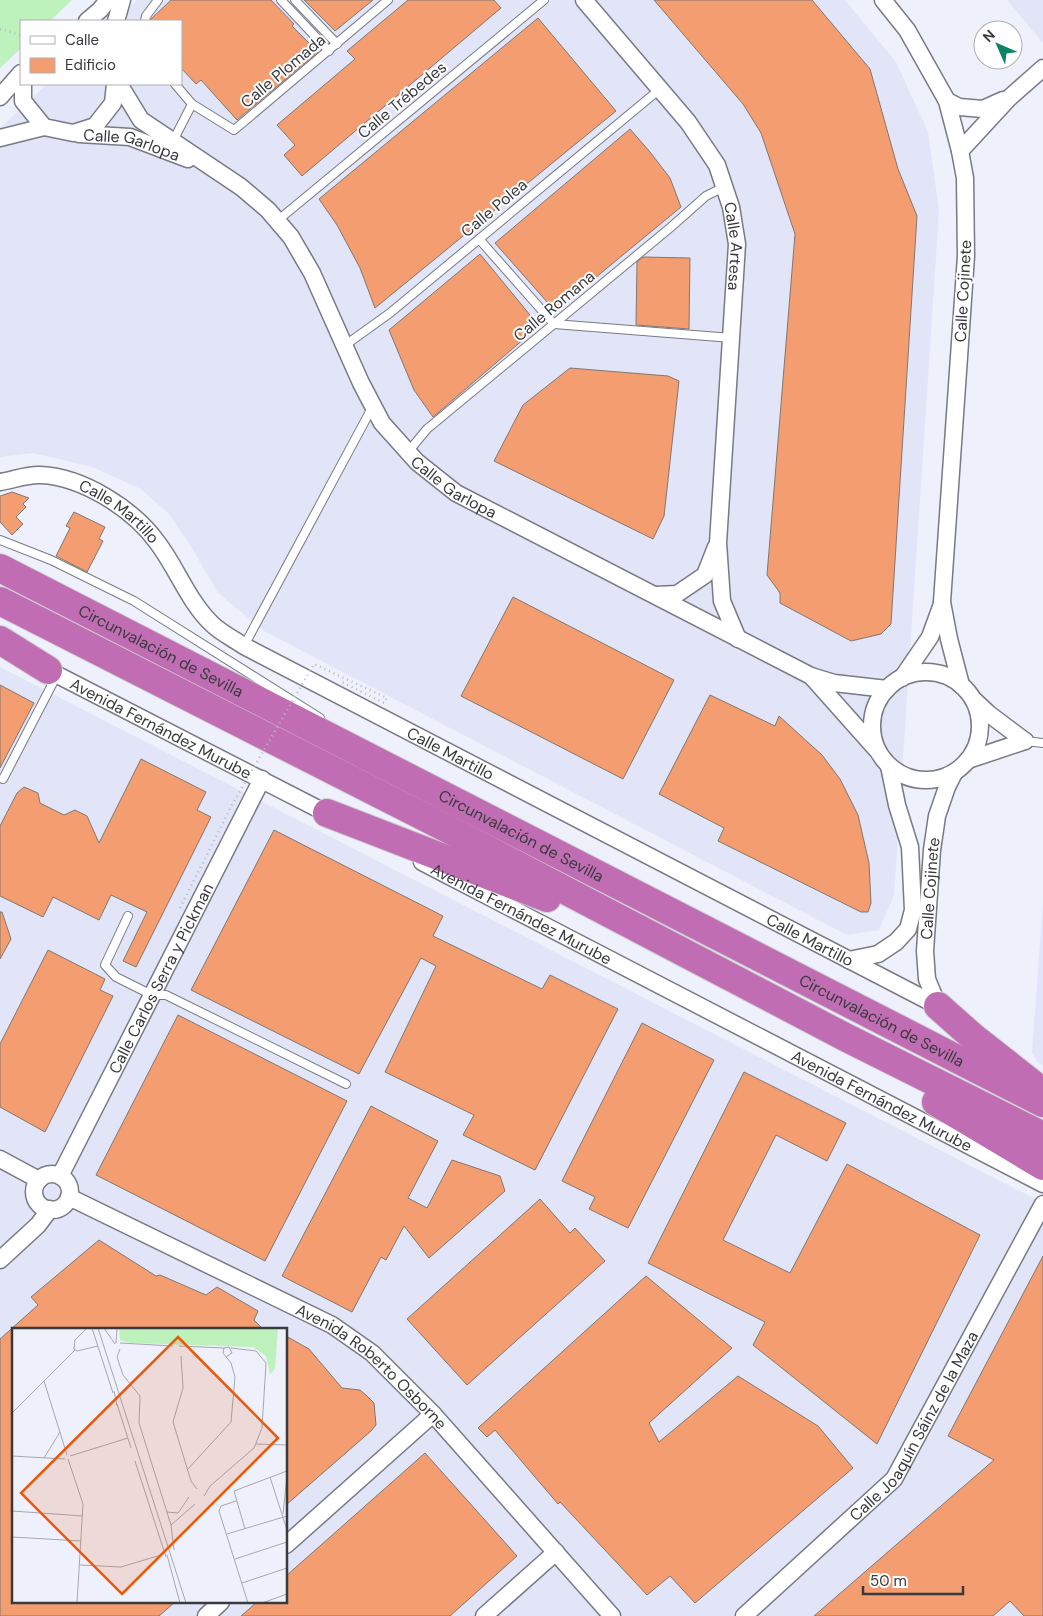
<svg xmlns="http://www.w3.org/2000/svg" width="1043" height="1616" font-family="'DM Sans',sans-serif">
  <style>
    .built { fill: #e1e5f7; fill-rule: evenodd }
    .green { fill: #bdf2bc }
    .building { fill: #f39d70; stroke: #827771 }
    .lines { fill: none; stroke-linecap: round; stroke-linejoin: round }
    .lane-casing { stroke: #787a85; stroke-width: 10 }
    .street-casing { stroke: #787a85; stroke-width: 19 }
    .highway-casing { stroke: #cfd0d1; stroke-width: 30 }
    .path { stroke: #b7b9c2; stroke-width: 2.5; stroke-dasharray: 1 4; stroke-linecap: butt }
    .lane { stroke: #fff; stroke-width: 8 }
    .street { stroke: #fff; stroke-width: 16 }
    .highway { stroke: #c06db4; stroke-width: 28 }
    .path-bridge { stroke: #b7b9c2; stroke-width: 2.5; stroke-dasharray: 1 4; stroke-linecap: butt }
    .labels { text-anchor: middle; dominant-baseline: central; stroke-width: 4; stroke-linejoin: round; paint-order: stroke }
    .street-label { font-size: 16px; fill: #393a3e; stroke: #fefefe }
    .inset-road { fill: none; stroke: #a6a7b0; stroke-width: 1 }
    .view { fill: #e8590c; fill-opacity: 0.15; stroke: #e8590c; stroke-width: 2.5 }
    .inset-edge { fill: none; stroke: #393a3e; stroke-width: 2.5 }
  </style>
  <rect width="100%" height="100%" fill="#eef0fc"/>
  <g class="built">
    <path d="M137 0H845L896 62 928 132 939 210 894 895 879 930 847 935 264 631 218 593 190 545 169 514 141 489 92 467 33 453 0 457V128L47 84H181V21H114Z"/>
    <path d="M1007 0H1043V43L1038 37Z"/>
    <path d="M0 667 1043 1203V1616H0ZM14 1330H286V1602H14Z"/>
    <path d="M1043 903V1065L1038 1063 1032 1052Z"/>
  </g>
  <path class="green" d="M0 0H72L50 21H21V48L0 68Z"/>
  <g class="building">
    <path d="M171 0H271L294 24 292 26 318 52 237 120 201 80 196 84 181 68V21H151V19Z"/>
    <path d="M304 0H373L335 31Z"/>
    <path d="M408 0H494L501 8 302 176 284 155 295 145 277 125 355 59 347 51Z"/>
    <path d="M654 0H812L870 69 898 169 917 216 891 624 881 634 851 641 780 603V593L767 575 795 234 761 133 743 104Z"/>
    <path d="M538 18 616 111 375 308 360 268 337 225 319 199Z"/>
    <path d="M630 129 650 152 670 178 681 207 555 311 495 243Z"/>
    <path d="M480 254 539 326 433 417 414 390 389 330Z"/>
    <path d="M643 257 690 258 689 329 636 325 637 262Z"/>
    <path d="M570 368 668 376 679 381 664 516 653 539 494 461 523 405Z"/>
    <path d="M12 492 29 498 23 504 26 507 16 517 23 524 12 535 0 522V496Z"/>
    <path d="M74 512 105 527 99 539 103 541 87 572 56 556 70 528 66 526Z"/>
    <path d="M513 597 674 680 623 779 461 696Z"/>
    <path d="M0 685 34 703 0 768Z"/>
    <path d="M710 695 775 726 779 716 822 755 840 779 858 815 869 863 871 903 868 912H861L718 841 724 828 659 794Z"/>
    <path d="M141 759 206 792 197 810 211 817 136 967 123 961 147 912 111 895 99 920 53 897 43 917 0 896V826L17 793 24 787 38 793 40 803 64 815 75 810 87 816 99 843Z"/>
    <path d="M274 830 443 916 433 936 542 989 550 975 618 1009 535 1170 463 1135 474 1115 385 1072 436 966 421 958 359 1074 191 990Z"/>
    <path d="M0 912H2L11 939 0 959Z"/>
    <path d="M48 950 105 979 100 990 113 996 45 1132 0 1107V1044Z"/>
    <path d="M178 1015 347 1101 265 1261 96 1175Z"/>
    <path d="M642 1023 714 1060 628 1228 589 1209 595 1197 562 1181Z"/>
    <path d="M744 1072 846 1123 827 1161 776 1135 723 1240 790 1273 847 1164 980 1235 877 1444 753 1345 765 1322 648 1263Z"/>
    <path d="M371 1106 438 1141 408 1198 427 1208 452 1160 500 1176 505 1191 429 1258 404 1226 386 1260 381 1257 352 1312 282 1276Z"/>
    <path d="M540 1199 570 1233 575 1228 605 1261 467 1385 407 1319Z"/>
    <path d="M99 1240 156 1276 160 1275 206 1295 217 1287 258 1311 254 1320 264 1330H14V1602H175L159 1616H0V1339L38 1305 31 1297Z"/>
    <path d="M1043 1256V1616H1024L1010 1601 993 1616H814L994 1460 948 1436Z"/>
    <path d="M646 1276 732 1348 649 1423 659 1442 738 1376 818 1426 853 1468 695 1603 670 1576 647 1595 560 1502 558 1504 495 1430 487 1437 478 1428Z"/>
    <path d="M286 1336 309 1349 342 1388 360 1390 367 1396 374 1403 376 1425 371 1431 286 1505Z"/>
    <path d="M425 1453 517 1556 450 1616H241L257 1602H286V1576Z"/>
  </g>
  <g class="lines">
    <g class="lane-casing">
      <g id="lane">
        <path d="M281 0 329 51"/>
        <path d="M295 0 337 44"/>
        <path d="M145 21 146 16 158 0"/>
        <path d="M192 104 234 130 388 0"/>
        <path d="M173 141 192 104 175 84"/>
        <path d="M277 221 544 0"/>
        <path d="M479 239 554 324 732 338"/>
        <path d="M344 346 390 313 660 89"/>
        <path d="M408 452 427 429 671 227 706 196 724 187"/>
        <path d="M0 540 51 560 134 601 320 718"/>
        <path d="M244 646 373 406"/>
        <path d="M1025 741 1043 743"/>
        <path d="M3 779 57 675"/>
        <path d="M128 916 105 965 116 977 152 995H166L346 1084"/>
      </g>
    </g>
    <g class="street-casing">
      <g id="street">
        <path id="s1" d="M584 0 688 122 717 165 731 207 737 244 718 543 722 601 738 639"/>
        <path d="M883 0 907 30 947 101 960 151 965 178 966 256 942 602 949 639 961 685"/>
        <path d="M87 21 100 10 108 0"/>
        <path d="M116 21 122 0"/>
        <path d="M23 84V101L44 127 73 133 95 126 113 103 115 84"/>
        <path id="s2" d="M119 84 141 120 241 187 268 210 291 237 312 273 361 383 382 423 417 462 456 493 811 676 834 683 887 689"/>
        <path d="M0 97 21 73"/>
        <path d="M947 101 959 107 983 109 1003 100"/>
        <path id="s3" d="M79 134 130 137 188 159"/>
        <path d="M0 138 44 127"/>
        <path d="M960 151 1008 99 1043 68"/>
        <path id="s4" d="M0 482C13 480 28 474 41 475 83 477 133 509 157 542 177 568 188 601 212 624 221 633 234 639 244 646L938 1006"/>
        <path d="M656 595 677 594 705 575 716 547"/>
        <path id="s5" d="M40 666 334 817"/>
        <circle cx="926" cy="726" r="54"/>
        <path d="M811 676 876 749"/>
        <path d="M902 678 930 637 942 604"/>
        <path d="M974 700 989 714 1025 741"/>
        <path d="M968 760 1025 741"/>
        <path id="s6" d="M422 862 1043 1184"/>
        <path d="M849 960 878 954 896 942 908 929 913 910 910 847 897 805 889 766"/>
        <path id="s7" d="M938 1006 927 979 925 951 932 850 937 816 947 787 954 773"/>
        <path d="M0 1159 39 1180"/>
        <circle cx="52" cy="1192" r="18"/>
        <path id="s8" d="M60 1176 262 779"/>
        <path id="s9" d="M69 1197 332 1325 372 1353 433 1414 612 1616"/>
        <path d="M0 1260 38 1225 50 1209"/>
        <path d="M286 1545 433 1414"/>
        <path d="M206 1616 221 1602"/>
        <path d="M484 1616 556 1552"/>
        <path id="s10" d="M744 1616 894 1479 1043 1204"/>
      </g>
    </g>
    <g class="highway-casing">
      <g id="highway">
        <path id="s11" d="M0 568 1043 1103"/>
        <path d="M0 601 454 832 845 1037 1043 1136"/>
        <path d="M0 640 48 670"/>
        <path d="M327 813 547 898"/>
        <path d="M938 1006 973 1037 1034 1085"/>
        <path d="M936 1102 1043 1166"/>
      </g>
    </g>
    <path class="path" d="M0 29 21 35"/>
    <use href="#lane" class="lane"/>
    <use href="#street" class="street"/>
    <use href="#highway" class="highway"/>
    <path class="path-bridge" d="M180 908 232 805 314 664 387 698 384 703 340 681"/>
  </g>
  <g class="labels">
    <g class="street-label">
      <text transform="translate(283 71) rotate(-40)">Calle Plomada</text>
      <text transform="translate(402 100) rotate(-40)">Calle Trébedes</text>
      <text stroke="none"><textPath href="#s3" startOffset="54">Calle Garlopa</textPath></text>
      <text transform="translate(494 208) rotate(-40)">Calle Polea</text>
      <text stroke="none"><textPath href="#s1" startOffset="296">Calle Artesa</textPath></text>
      <text transform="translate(963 291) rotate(-87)">Calle Cojinete</text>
      <text transform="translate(554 306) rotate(-40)">Calle Romana</text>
      <text stroke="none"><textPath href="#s2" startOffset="538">Calle Garlopa</textPath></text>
      <text stroke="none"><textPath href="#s4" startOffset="130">Calle Martillo</textPath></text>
      <text stroke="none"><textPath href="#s11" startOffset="181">Circunvalación de Sevilla</textPath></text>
      <text stroke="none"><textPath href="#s5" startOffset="136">Avenida Fernández Murube</textPath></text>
      <text stroke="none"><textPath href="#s4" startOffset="550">Calle Martillo</textPath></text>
      <text stroke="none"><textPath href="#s11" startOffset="586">Circunvalación de Sevilla</textPath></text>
      <text stroke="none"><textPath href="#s7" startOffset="120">Calle Cojinete</textPath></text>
      <text stroke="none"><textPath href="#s6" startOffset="112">Avenida Fernández Murube</textPath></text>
      <text stroke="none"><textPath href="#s4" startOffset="955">Calle Martillo</textPath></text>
      <text stroke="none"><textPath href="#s8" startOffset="222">Calle Carlos Serra y Pickman</textPath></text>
      <text stroke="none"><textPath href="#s11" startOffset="991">Circunvalación de Sevilla</textPath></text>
      <text stroke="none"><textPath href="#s6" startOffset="518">Avenida Fernández Murube</textPath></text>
      <text stroke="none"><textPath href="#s9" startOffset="349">Avenida Roberto Osborne</textPath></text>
      <text stroke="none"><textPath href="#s10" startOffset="258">Calle Joaquín Sáinz de la Maza</textPath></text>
    </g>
  </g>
  <g transform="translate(12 1328)">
    <rect width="275" height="275" fill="#eef0fc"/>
    <path d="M107 0H266L263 41 258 46 254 28 241 19 119 15 108 12Z" fill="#bdf2bc"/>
    <path class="inset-road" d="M75 0 63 12 62 21 65 23 86 18M80 0 101 65M86 0 174 275M92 0 103 16M104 15 105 0M108 15 161 18M167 18 212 20M108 21 105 29 111 47 128 68 127 95 159 197M169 28 171 60 161 94 179 153 185 161M32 53 55 127M102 63 105 78M105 76 119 120M0 85 63 22M244 116 275 117M0 128 53 131M58 128 116 110M32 130 48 104M56 131 71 176 65 275M123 133 154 229M175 142 219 94 223 49 219 35 211 25 212 20 217 19 220 25 214 29M258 149 275 202M192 168 198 158 242 120 250 100 254 35 244 23 219 20M224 173 209 178 207 183 236 275M0 183 71 188M155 184 166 185 177 169M271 186 275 148M159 197 183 176M159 197 162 222M233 201 222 163 275 143M215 206 275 188M0 209 69 213M155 227 168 275M223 231 275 214M68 237 109 239 152 226M230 255 275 240M250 275 275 266"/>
    <path class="view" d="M166 9 266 110 110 266 9 165Z"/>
    <rect width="275" height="275" class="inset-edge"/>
  </g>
  <rect x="20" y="20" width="162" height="65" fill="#fefefe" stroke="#afb0b1"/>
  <rect x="30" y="36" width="25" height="8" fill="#ffffff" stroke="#afb0b1"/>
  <text x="65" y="45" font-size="15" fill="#393a3e">Calle</text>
  <rect x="30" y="58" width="25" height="15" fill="#f39d70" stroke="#afb0b1"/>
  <text x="65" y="70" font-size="15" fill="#393a3e">Edificio</text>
  <g transform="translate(998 45) rotate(315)"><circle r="24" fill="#fefefe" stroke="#afb0b1"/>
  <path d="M0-4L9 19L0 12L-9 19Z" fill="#0d8565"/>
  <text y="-8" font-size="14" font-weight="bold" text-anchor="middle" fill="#393a3e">N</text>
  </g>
  <path d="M863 1586v8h100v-8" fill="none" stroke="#393a3e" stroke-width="2.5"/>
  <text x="870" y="1586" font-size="15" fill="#393a3e" stroke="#fefefe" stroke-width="4" paint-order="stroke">50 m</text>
</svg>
